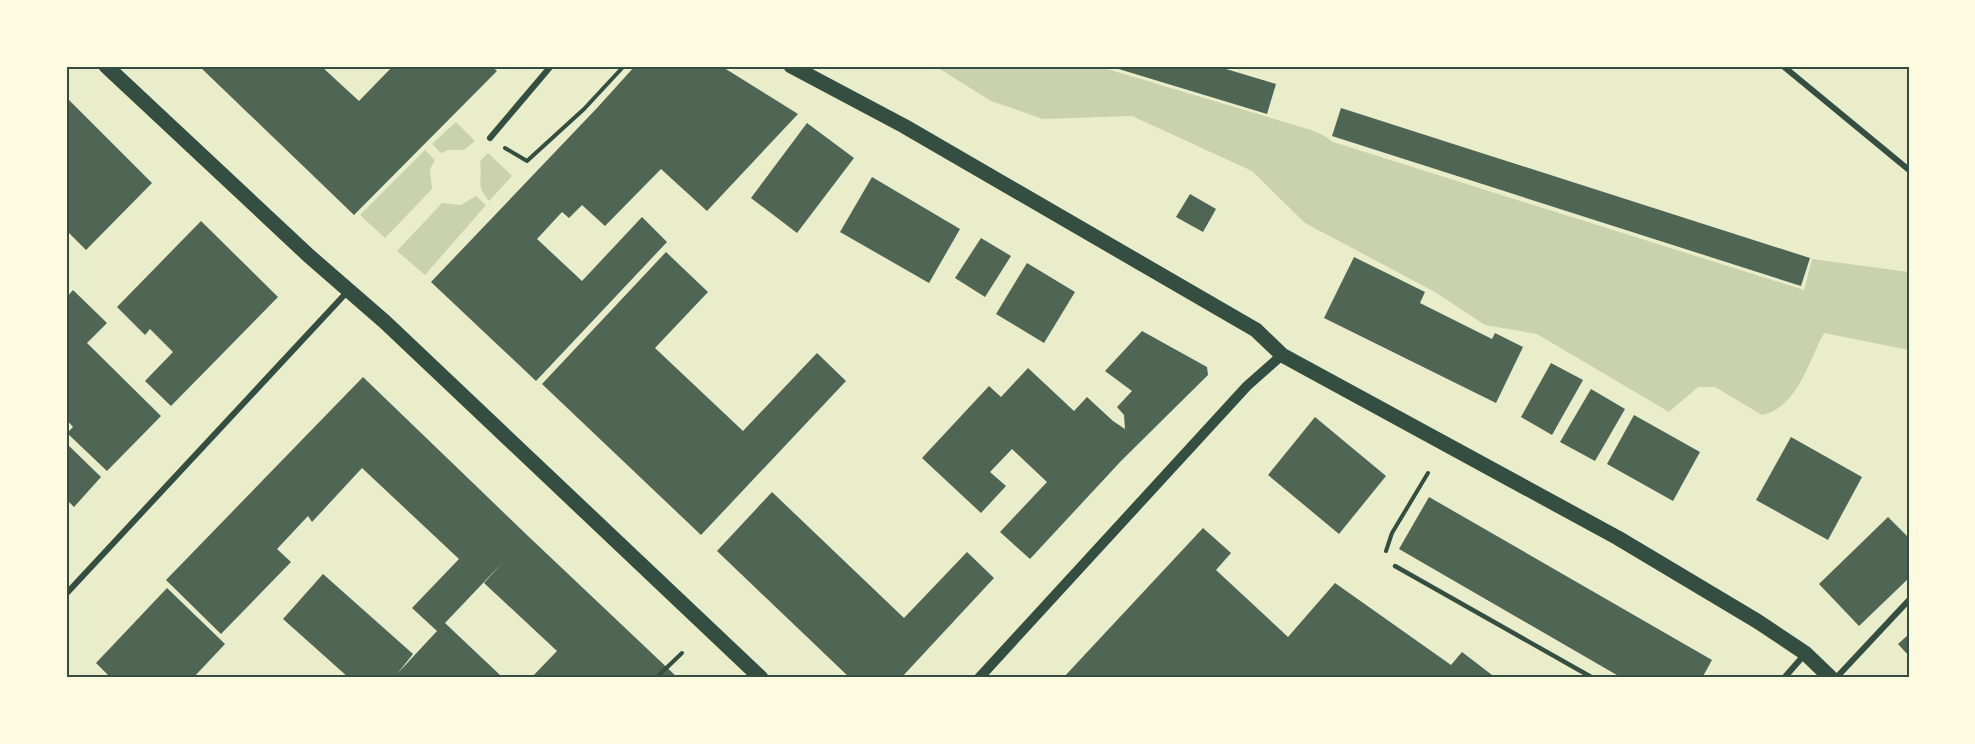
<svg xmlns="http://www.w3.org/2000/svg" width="1975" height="744" font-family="'DM Sans',sans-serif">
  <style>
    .green { fill: #cad2ad }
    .building { fill: #4f6655 }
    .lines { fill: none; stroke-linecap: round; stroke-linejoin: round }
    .path { stroke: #344e41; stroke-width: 4 }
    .service { stroke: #344e41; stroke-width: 4.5 }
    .minor { stroke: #344e41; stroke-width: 6 }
    .tertiary { stroke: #344e41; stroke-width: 10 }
    .primary { stroke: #344e41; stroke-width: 15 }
    .neatline { fill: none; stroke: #344e41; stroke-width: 2 }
  </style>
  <rect width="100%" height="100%" fill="#e9edc9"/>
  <g class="green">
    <path d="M935 66H1097L1311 130 1323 135 1333 142 1804 290 1812 259 1909 272V350L1824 333C1808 362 1798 407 1762 415L1715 387H1698L1669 412 1537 334 1485 325 1435 292 1305 223 1252 171 1132 116 1043 119 991 101Z"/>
    <path d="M456 122 475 141 464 150H448L441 153 432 144Z"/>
    <path d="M425 150 435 160 430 169 432 189 385 238 360 215Z"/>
    <path d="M488 153 512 176 489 201C475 184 483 182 480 161Z"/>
    <path d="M476 196 486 205 425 275 397 251 442 203 461 205Z"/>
  </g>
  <g class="building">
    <path d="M199 66H321L359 101 393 66H491L497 71 354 215Z"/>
    <path d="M635 66H721L798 114 707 211 661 169 605 226 582 205 569 218 562 212 537 239 582 281 642 217 667 242 536 381 431 282 597 108Z"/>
    <path d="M1216 66 1276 84 1267 114 1112 67Z"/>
    <path d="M66 97 152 183 86 250 66 230Z"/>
    <path d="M1341 108 1810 258 1801 286 1332 136Z"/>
    <path d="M807 123 854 158 797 233 751 198Z"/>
    <path d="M872 177 960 229 929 283 840 232Z"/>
    <path d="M1190 194 1216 209 1203 232 1176 217Z"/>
    <path d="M201 221 278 297 171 406 145 381 173 352 150 329 145 335 117 307Z"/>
    <path d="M981 238 1011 256 985 297 955 278Z"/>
    <path d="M666 252 708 292 655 348 743 431 817 353 846 381 701 535 542 384Z"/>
    <path d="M1354 257 1425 292 1420 303 1492 339 1495 333 1523 347 1496 403 1324 318Z"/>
    <path d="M1027 263 1075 292 1044 343 996 314Z"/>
    <path d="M73 290 107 323 87 343 161 416 107 471 67 433 73 427 66 419V298Z"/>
    <path d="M1142 331 1207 367 1208 375 1121 461 1030 559 1000 532 1047 482 1012 449 990 472 1006 486 981 513 922 458 989 386 1001 397 1028 368 1074 411 1087 397 1113 421 1125 429 1124 415 1117 407 1132 391 1105 371Z"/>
    <path d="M1551 363 1583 380 1552 435 1521 417Z"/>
    <path d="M363 377 528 536 678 678H531L557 651 484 583 503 562 445 623 500 675 498 678H349L283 619 323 574 413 654 397 674 437 631 412 608 459 559 362 468 312 522 308 516 277 549 291 562 221 634 166 580Z"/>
    <path d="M1591 389 1625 409 1595 461 1560 442Z"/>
    <path d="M1634 415 1700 452 1673 501 1607 464Z"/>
    <path d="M1315 417 1386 476 1339 534 1268 475Z"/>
    <path d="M1791 437 1862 477 1828 540 1756 500Z"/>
    <path d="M66 443 101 477 74 507 66 499Z"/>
    <path d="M772 492 904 618 967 552 994 578 901 678H850L717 551Z"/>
    <path d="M1429 497 1712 660 1702 678H1622L1399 549Z"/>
    <path d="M1888 517 1909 538V578L1859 626 1819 584Z"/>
    <path d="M1203 528 1231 553 1216 570 1288 637 1335 583 1451 665 1462 652 1496 678H1063Z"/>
    <path d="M167 588 225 644 193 678H111L96 663Z"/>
    <path d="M1909 634V656L1898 644Z"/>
  </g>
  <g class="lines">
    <g class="path">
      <path d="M505 148 527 161 584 109 624 66"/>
      <path d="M1386 551 1392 533 1428 473"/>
      <path d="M656 678 682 653"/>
    </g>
    <path class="service" d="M1395 566 1593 678"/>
    <g class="minor">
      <path d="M1783 66 1909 170"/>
      <path d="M490 138 551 66"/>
      <path d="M66 594 348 291"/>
      <path d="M1784 678 1805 654"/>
      <path d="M1836 678 1909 600"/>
    </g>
    <path class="tertiary" d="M979 678 1247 386 1282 355"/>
    <g class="primary">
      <path d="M106 66 308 255 385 322 761 678"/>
      <path d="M791 66 904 126 1256 330 1282 355 1618 538 1757 621 1805 653 1831 678"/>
    </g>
  </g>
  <rect width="1975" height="744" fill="none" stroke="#fefae0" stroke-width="135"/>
  <rect x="68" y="68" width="1840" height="608" class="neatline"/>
</svg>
